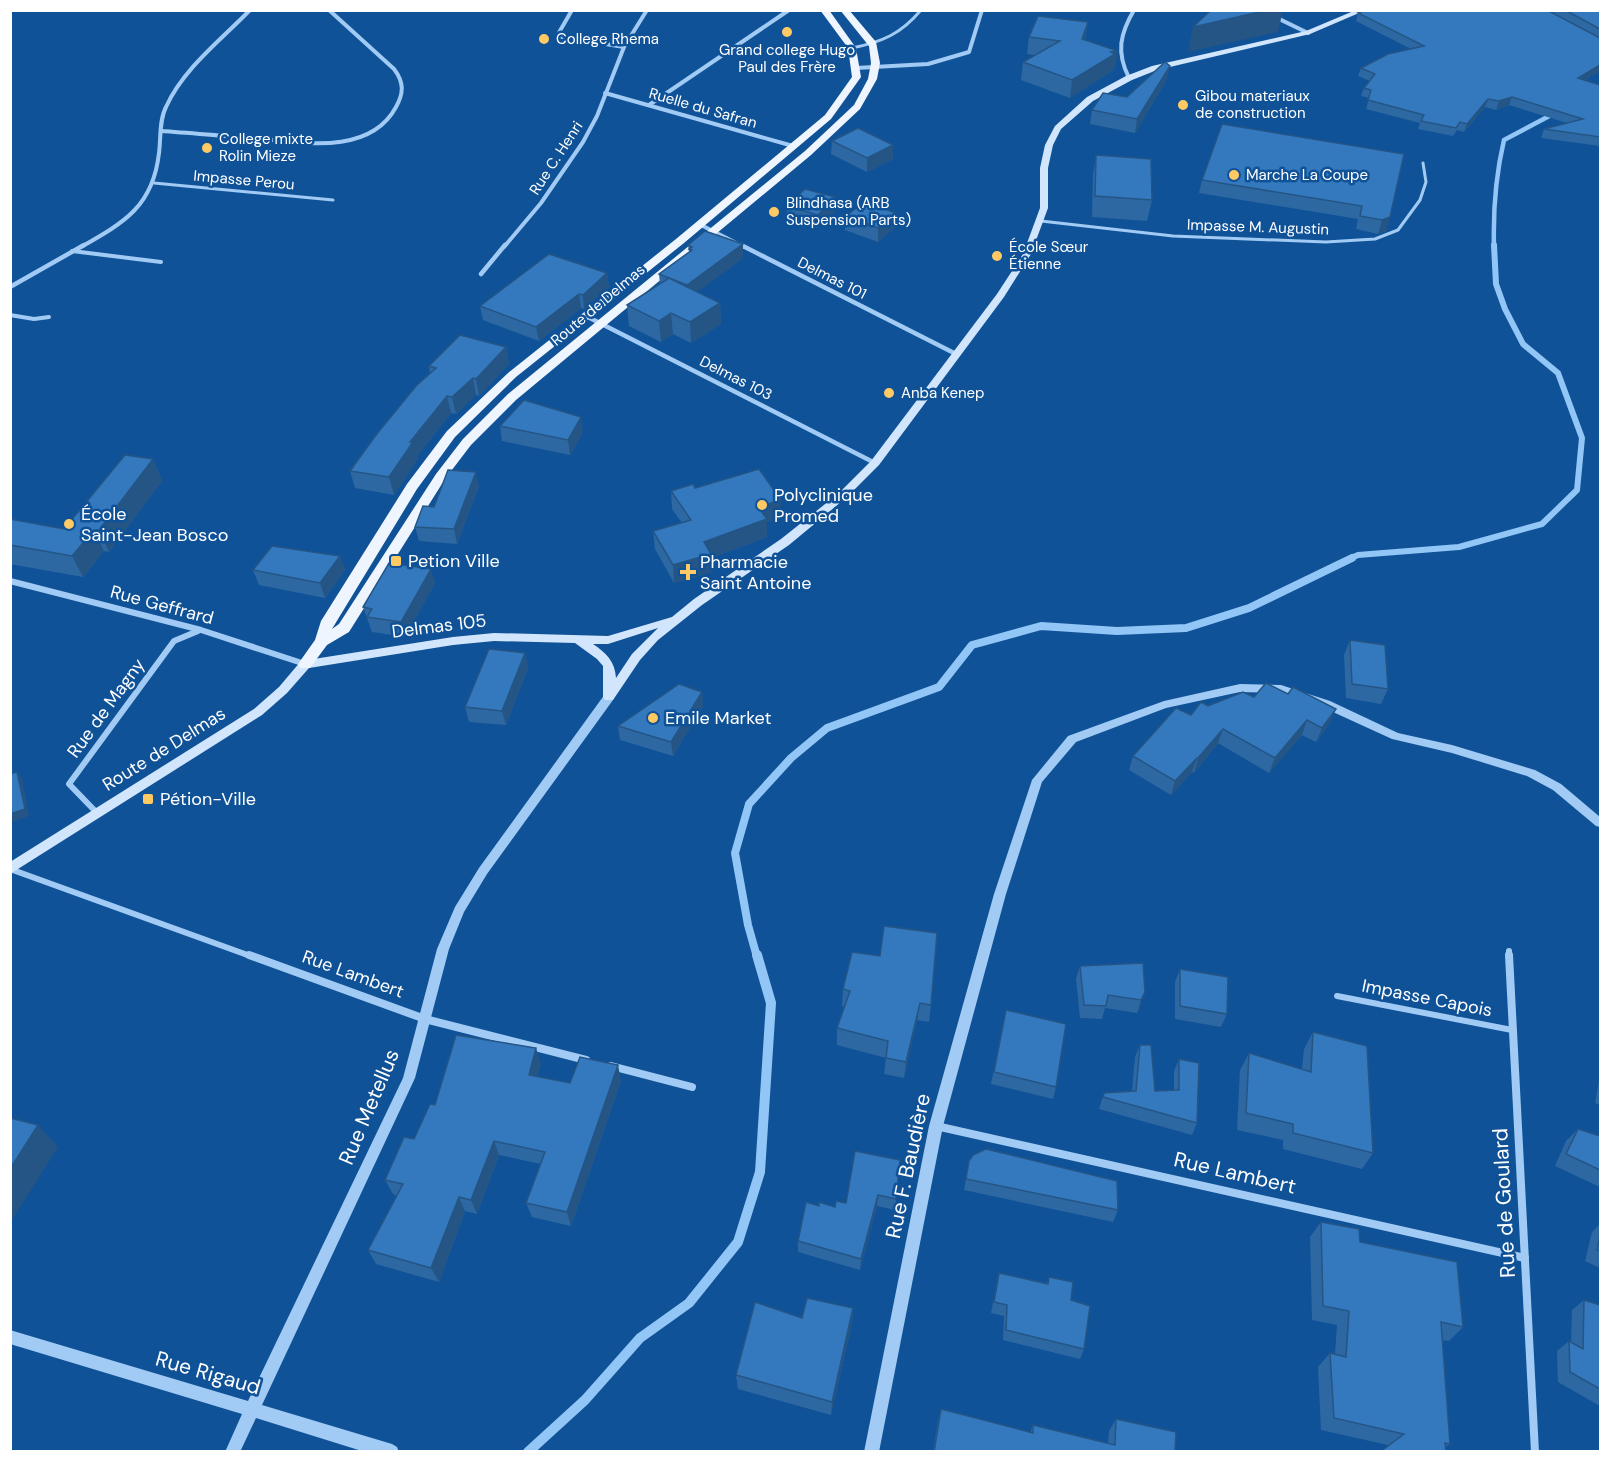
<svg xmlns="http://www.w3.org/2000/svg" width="1611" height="1462" font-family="'DM Sans',sans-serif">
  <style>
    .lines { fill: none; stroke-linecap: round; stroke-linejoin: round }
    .stream-far3 { stroke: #92c6f7; stroke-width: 4.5 }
    .stream-far2 { stroke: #92c6f7; stroke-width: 6 }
    .stream-far1 { stroke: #92c6f7; stroke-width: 8 }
    .stream { stroke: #92c6f7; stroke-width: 10 }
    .service-far2 { stroke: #a1cbf4; stroke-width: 3 }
    .service-far1 { stroke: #a1cbf4; stroke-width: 4 }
    .service { stroke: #a1cbf4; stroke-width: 6 }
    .pedestrian { stroke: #a1cbf4; stroke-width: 3 }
    .minor-far3 { stroke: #a1cbf4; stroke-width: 4 }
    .minor-far2 { stroke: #a1cbf4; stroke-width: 4.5 }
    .minor-far1 { stroke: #a1cbf4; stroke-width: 6 }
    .minor { stroke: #a1cbf4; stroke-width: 8 }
    .tertiary { fill: #a1cbf4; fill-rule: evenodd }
    .secondary { fill: #d1e6fd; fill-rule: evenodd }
    .primary { fill: #eef5ff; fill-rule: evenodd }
    .wall { fill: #2d68a3 }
    .shaded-wall { fill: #245585 }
    .building { fill: #3479be; stroke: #245585; stroke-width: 1.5 }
    .poi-dot { fill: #ffca64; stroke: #105297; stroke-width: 2 }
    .labels { text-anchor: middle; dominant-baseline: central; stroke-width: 5; stroke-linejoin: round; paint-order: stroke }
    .far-poi-label { font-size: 15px; fill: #fff; stroke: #105297; text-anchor: start }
    .far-street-label { font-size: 15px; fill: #fff; stroke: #105297 }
    .poi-label { font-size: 18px; fill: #fff; stroke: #105297; text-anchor: start }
    .street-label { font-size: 18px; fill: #fff; stroke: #105297 }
    .near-street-label { font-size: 21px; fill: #fff; stroke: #105297 }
  </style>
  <rect width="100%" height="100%" fill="#105297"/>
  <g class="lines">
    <path class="stream-far3" d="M1494 247C1493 212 1496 174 1504 140L1555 113"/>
    <path class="stream-far2" d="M1349 559 1358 555 1459 547 1542 524 1577 490 1582 438 1558 373 1523 344 1505 309 1496 284 1494 245"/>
    <path class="stream-far1" d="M757 957 748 925 735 853 749 804 791 758 827 728 939 687 972 645 1041 626 1117 631 1186 628 1249 608 1352 558"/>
    <path class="stream" d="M528 1452 585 1400 640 1338 689 1303 738 1242 760 1172 771 1003 757 955"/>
    <g class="service-far2">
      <path d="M852 48C882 42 901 34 921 10"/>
      <path d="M154 183 333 200"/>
    </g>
    <g class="service-far1">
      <path d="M72 251 161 262"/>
      <path d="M10 315 34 319 49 317"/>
    </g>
    <path class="service" d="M1337 996 1512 1030"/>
    <path class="pedestrian" d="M1041 221 1173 236 1326 242 1375 239 1398 230 1420 200 1426 182 1423 163"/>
    <g class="minor-far3">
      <path d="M572 10 557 36 624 47"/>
      <path d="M1261 10 1308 33"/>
      <path d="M856 68 928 64 969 52 982 10"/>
      <path d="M1129 78C1116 52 1120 34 1134 10"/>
      <path d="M605 93 793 146"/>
      <path d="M649 105 789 10"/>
      <path d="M161 131C192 133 222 136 253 138 299 142 369 157 396 107 404 93 404 82 394 69L329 10"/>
      <path d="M699 224 744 247"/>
      <path d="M81 247C125 222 153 206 159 153 161 139 159 120 166 107 183 69 221 40 250 10"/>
      <path d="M504 247 541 203 583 142 597 116 624 47 647 10"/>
    </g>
    <g class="minor-far2">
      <path d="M741 245 956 354"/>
      <path d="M481 274 505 245"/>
      <path d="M10 287 84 245"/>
      <path d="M586 316 875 463"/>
    </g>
    <g class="minor-far1">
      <path d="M10 581 201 630 305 664"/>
      <path d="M98 814 69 784 174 641 198 631"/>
      <path d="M10 869 253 957"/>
      <path d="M1509 951V957"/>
    </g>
    <g class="minor">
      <path d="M249 955 425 1019 586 1060"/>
      <path d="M1509 955 1535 1452"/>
      <path d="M611 1066 692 1087"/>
      <path d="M936 1126 1525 1258"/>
    </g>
    <g class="tertiary">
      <path d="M1240 684 1281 685 1330 701 1398 733 1452 745 1535 770 1561 784 1600 817V827L1596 826 1553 790 1527 776 1452 753 1392 739 1322 707 1281 693 1240 692 1166 708 1076 742 1042 782 1006 894 943 1126 879 1452H864L929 1126 994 894 1032 780 1068 736 1164 701Z"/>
      <path d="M609 693 613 694 614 697 613 700 487 874 464 912 449 949 415 1078 262 1405 392 1444 397 1447 399 1452H365L256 1418 240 1452H225L242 1414 10 1344V1330L248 1401 403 1078 437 949 455 907 479 868 605 694Z"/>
    </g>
    <path class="secondary" d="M1356 10H1366L1310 34 1157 70 1132 80 1093 101 1061 129 1053 145 1048 168V208L1031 254 1004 297 879 465 847 497 789 545 702 605 658 640 640 660 613 700H605L603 697V666L597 659 575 643 494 641 453 645 309 668 287 693 262 715 10 874V862L254 709 279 687 301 661 453 637 494 633 608 636 672 617 694 599 781 539 839 493 871 461 997 294 1023 254 1040 208V168L1045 145 1055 126 1087 97 1126 76 1152 66 1306 31ZM658 628 632 654 616 678C615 661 606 653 593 644H608Z"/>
    <path class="primary" d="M820 10H829L856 48 861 77 831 119 684 243 516 377 455 437 417 489 332 629 339 624 436 474 463 439 508 394 805 151 854 105 868 79 871 63 869 46 840 10H849L876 42 880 63 877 79 860 109 811 155 516 400 471 445 445 479 349 632 327 645 310 668H300L298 664 315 640 321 621 407 484 447 431 508 373 676 239 825 115 852 77 848 48Z"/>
  </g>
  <g class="wall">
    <path d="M1367 10H1600V71L1585 80 1600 85V146L1541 138 1544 129 1567 123 1509 105 1496 110 1485 107 1464 132 1457 130 1453 136 1418 129 1420 123 1366 109 1369 98 1361 96 1364 88 1370 81 1358 76 1361 68 1411 49 1356 21 1358 13Z"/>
    <path d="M1088 22 1085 40 1115 69H1113L1112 71 1070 98 1021 80 1023 62 1035 55 1027 54 1029 37Z"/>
    <path d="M1167 79 1135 133 1090 124 1092 110 1127 97Z"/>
    <path d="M832 141 893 159 867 172 831 154Z"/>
    <path d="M1404 154 1386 231 1378 234 1356 229 1358 219 1199 193 1202 180Z"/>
    <path d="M1096 155 1152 200 1147 221 1092 217 1093 175Z"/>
    <path d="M787 206 835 211 817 228 787 220Z"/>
    <path d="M896 213 895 227 878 242 845 230 846 216Z"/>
    <path d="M743 244V258L697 292 720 303 721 324 691 343 673 334 661 342 629 326 627 305 660 284 659 274 689 252 688 245Z"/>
    <path d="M607 273 609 287 584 309 581 308 539 341 483 320 480 306Z"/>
    <path d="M506 347 509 364 479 396 476 395 456 414 451 413 417 456 418 459 394 495 355 488 350 471 430 374 429 366Z"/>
    <path d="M500 426 583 432 570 455 502 441Z"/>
    <path d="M153 459 162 481 109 552 104 551 83 577 10 564V519L64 529Z"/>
    <path d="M479 486 457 544 419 541 415 527 434 507Z"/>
    <path d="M695 488 781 500V518L767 522V537L711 558 712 572 674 583 655 549 653 531 682 523 672 509 671 491Z"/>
    <path d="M340 556 345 570 325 598 259 585 253 570Z"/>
    <path d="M435 583 405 637 372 632 363 607Z"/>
    <path d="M1350 640 1388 689 1381 704 1346 698 1344 655Z"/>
    <path d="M525 653 528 668 506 725 469 722 465 707Z"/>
    <path d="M702 692 703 706 673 756 620 740 618 726Z"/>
    <path d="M1254 697 1330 723 1316 742 1302 735 1269 773 1218 743 1194 773 1192 772 1171 795 1129 770 1133 756 1191 715 1208 706Z"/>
    <path d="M1143 963 1141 1005 1137 1013 1105 1008 1102 1019 1080 1018 1076 979 1080 966Z"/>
    <path d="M1180 969 1227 1014 1221 1027 1175 1019V982Z"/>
    <path d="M843 989 931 1005 929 1022 917 1020 904 1078 884 1074 886 1058 837 1045V1028L844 1007 842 1006Z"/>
    <path d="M1006 1010 1056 1087 1053 1099 991 1084Z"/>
    <path d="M1313 1032 1373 1153 1362 1169 1283 1149V1140L1237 1130 1240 1070 1249 1053 1302 1069 1304 1049Z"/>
    <path d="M1140 1045 1155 1091 1174 1090V1071L1179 1059 1197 1123 1192 1135 1099 1109 1104 1093 1132 1091 1135 1057Z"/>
    <path d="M541 1064 537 1077 570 1083 621 1081 571 1226 532 1217 526 1203 541 1164 499 1155 477 1214 465 1211 439 1282 376 1264 368 1250 397 1196 393 1194 385 1180 414 1139 435 1105Z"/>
    <path d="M1600 1076V1105L1595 1103Z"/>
    <path d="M1578 1129 1600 1136V1187L1555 1166 1566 1141Z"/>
    <path d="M900 1160 895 1210 877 1206 860 1270 798 1252V1241L819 1206 835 1207 846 1203Z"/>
    <path d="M969 1161 1118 1210 1113 1222 964 1190Z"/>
    <path d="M1321 1222 1360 1242 1463 1327 1449 1341 1442 1340 1450 1444 1445 1447 1388 1445 1321 1430 1318 1367 1330 1353 1335 1354 1337 1325 1312 1320 1310 1237Z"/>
    <path d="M1600 1224V1268L1585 1261 1592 1232Z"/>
    <path d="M999 1273 1047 1283 1049 1277 1071 1300 1084 1349 1080 1359 1003 1340 1004 1316 991 1313Z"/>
    <path d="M1584 1300 1600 1305V1406L1558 1382 1557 1351 1569 1341 1571 1343 1572 1310Z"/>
    <path d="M853 1308 852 1323 831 1415 738 1389 736 1375 802 1318Z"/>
    <path d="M941 1409 1030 1433 1033 1425 1108 1444 1109 1431 1116 1419 1175 1452H933L938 1421Z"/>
  </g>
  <g class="shaded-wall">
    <path d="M1268 10H1283L1278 32 1188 52 1193 27Z"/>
    <path d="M1088 22 1085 40 1082 39Z"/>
    <path d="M1118 51 1115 69H1113L1112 71 1070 98 1072 80 1111 52Z"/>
    <path d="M1600 65V71L1575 86 1578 78Z"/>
    <path d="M1170 66 1167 79 1135 133 1137 119Z"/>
    <path d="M1512 97 1509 105 1496 110 1499 101Z"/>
    <path d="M1488 99 1485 107 1464 132 1467 124Z"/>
    <path d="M893 145V159L867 172V158Z"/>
    <path d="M835 197V211L817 228 818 215Z"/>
    <path d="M896 213 895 227 878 242V228Z"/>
    <path d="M1390 217 1386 231 1378 234 1382 220Z"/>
    <path d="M743 244V258L688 299 687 285Z"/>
    <path d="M607 273 609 287 584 309 583 295Z"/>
    <path d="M579 294 581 308 539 341 536 327Z"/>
    <path d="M720 303 721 324 691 343 690 322Z"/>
    <path d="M671 313 673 334 661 342 659 321Z"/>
    <path d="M506 347 509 364 479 396 476 379Z"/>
    <path d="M473 378 476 395 456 414 452 397Z"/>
    <path d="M447 396 451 413 417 456 418 459 394 495 389 477 410 442Z"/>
    <path d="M581 417 583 432 570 455 568 440Z"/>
    <path d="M153 459 162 481 109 552 99 530Z"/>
    <path d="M476 472 479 486 457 544 454 529Z"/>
    <path d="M781 500V518L767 522V537L711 558 712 572 674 583 673 565 704 542 758 507Z"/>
    <path d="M94 530 104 551 83 577 72 556Z"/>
    <path d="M340 556 345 570 325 598 320 583Z"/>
    <path d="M431 569 435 583 405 637 401 622Z"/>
    <path d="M525 653 528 668 506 725 502 711Z"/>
    <path d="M702 692 703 706 673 756 671 742Z"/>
    <path d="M1336 709 1330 723 1316 742 1322 728Z"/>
    <path d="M1307 720 1302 735 1269 773 1275 758Z"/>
    <path d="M1223 729 1218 743 1194 773 1198 758Z"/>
    <path d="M1197 758 1192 772 1171 795 1175 781Z"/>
    <path d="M17 772 22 779 29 816 10 823V814Z"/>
    <path d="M1145 992 1141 1005 1137 1013 1141 1000Z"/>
    <path d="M920 1003 917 1020 904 1078 906 1062Z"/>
    <path d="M536 1048 541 1064 533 1090 529 1075Z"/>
    <path d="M618 1065 621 1081 571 1226 567 1212Z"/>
    <path d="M38 1125 58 1147 10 1223V1169Z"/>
    <path d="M494 1141 499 1155 477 1214 471 1200Z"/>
    <path d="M878 1195 877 1206 860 1270 861 1259Z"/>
    <path d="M459 1197 465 1211 439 1282 431 1268Z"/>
    <path d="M853 1308 852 1323 831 1415 832 1402Z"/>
  </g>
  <g class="building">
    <path d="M1211 10H1268L1193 27Z"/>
    <path d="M1367 10H1547L1600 38V65L1578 78 1600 85V137L1544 129 1583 119 1512 97 1499 101 1488 99 1467 124 1460 122 1456 128 1421 121 1424 115 1368 100 1371 90 1364 88 1375 74 1361 68 1388 54 1424 46 1358 13Z"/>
    <path d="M1565 10H1600V29Z"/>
    <path d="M1038 16 1088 22 1082 39 1118 51 1111 52 1115 54 1072 80 1023 62 1060 41 1029 37Z"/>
    <path d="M1165 62 1170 66 1137 119 1092 110 1103 93 1127 97Z"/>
    <path d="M1222 124 1404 154 1390 217 1382 220 1360 216 1362 206 1202 180Z"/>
    <path d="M858 128 893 145 867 158 832 141Z"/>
    <path d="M1096 155 1151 159 1152 200 1095 196Z"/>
    <path d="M805 189 835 197 818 215 787 206Z"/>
    <path d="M864 202 896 213 878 228 846 216Z"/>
    <path d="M705 231 743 244 687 285 659 274 692 250 689 249 692 247 688 245Z"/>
    <path d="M549 254 607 273 583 295 579 294 536 327 480 306Z"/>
    <path d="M669 278 720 303 690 322 671 313 659 321 627 305Z"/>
    <path d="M460 335 506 347 476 379 473 378 452 397 447 396 410 442H413L389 477 350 471 376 435 416 386 436 368 429 366Z"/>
    <path d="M524 400 581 417 568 440 500 426Z"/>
    <path d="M125 455 153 459 99 530H94L72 556 10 545V519L64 529Z"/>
    <path d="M759 469 781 500 758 507 767 519 704 542 711 554 673 565 653 531 691 520 671 491 693 484 695 488Z"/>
    <path d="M448 470 476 472 454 529 415 527 423 506 434 507Z"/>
    <path d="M272 546 340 556 320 583 253 570Z"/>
    <path d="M389 563 431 569 401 622 367 617 372 609 363 607Z"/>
    <path d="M1350 640 1385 645 1388 689 1352 684Z"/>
    <path d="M489 649 525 653 502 711 465 707Z"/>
    <path d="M1266 683 1288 694 1293 687 1336 709 1322 728 1307 720 1275 758 1223 729 1198 758H1197L1175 781 1133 756 1176 708 1191 715 1201 702 1208 706 1243 692 1254 697Z"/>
    <path d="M679 684 702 692 671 742 618 726Z"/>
    <path d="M17 772 25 809 10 814V774Z"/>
    <path d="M884 926 937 933 931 1005 920 1003 906 1062 886 1058 888 1041 837 1028 850 991 843 989 852 952 880 956Z"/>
    <path d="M1143 963 1145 992 1141 1000 1108 995 1106 1006 1084 1005 1080 966Z"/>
    <path d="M1180 969 1228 977 1227 1014 1180 1006Z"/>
    <path d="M1006 1010 1066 1024 1056 1087 994 1072Z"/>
    <path d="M1313 1032 1367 1046 1373 1153 1293 1133V1124L1246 1113 1249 1053 1311 1072Z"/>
    <path d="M456 1035 536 1048 529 1075 570 1083 580 1057 618 1065 567 1212 526 1203 545 1152 494 1141 471 1200 459 1197 431 1268 368 1250 403 1184 385 1180 404 1137 414 1139 430 1104 435 1105Z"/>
    <path d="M1140 1045H1151L1155 1091 1179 1090V1059L1199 1063 1197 1123 1103 1097 1104 1093 1136 1091Z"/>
    <path d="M10 1118 38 1125 10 1169Z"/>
    <path d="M1578 1129 1600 1136V1170L1566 1154Z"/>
    <path d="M986 1149 1117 1181 1118 1210 966 1179 969 1161 973 1155Z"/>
    <path d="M855 1151 900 1160 896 1199 878 1195 861 1259 798 1241 806 1202 819 1206V1202L835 1207 836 1201 846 1203Z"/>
    <path d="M1321 1222 1359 1229 1360 1242 1457 1262 1463 1327 1441 1322 1450 1444 1445 1443 1446 1452H1380L1404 1434 1334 1418 1330 1353 1346 1357 1349 1311 1323 1306Z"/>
    <path d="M1600 1236V1251L1597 1250Z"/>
    <path d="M999 1273 1048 1284 1049 1277 1073 1282 1071 1300 1090 1306 1084 1349 1006 1330 1007 1305 994 1302Z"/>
    <path d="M807 1298 853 1308 832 1402 736 1375 755 1302 802 1318Z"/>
    <path d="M1584 1300 1600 1305V1389L1570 1372 1569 1341 1583 1349Z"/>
    <path d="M941 1409 1033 1433V1425L1115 1445 1116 1419 1176 1432 1175 1452H934Z"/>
  </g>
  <g class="poi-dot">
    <circle cx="787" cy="32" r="6"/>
    <circle cx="544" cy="39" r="6"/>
    <circle cx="1183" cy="105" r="6"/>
    <circle cx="207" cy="148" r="6"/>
    <circle cx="1234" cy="175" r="6"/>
    <circle cx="774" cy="212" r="6"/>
    <circle cx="997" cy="256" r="6"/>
    <circle cx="889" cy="393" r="6"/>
    <circle cx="762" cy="505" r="6"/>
    <circle cx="69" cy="524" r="6"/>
    <rect x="390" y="555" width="12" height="12" rx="3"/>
    <path d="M685 563h6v6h6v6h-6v6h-6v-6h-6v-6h6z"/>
    <circle cx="653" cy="718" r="6"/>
    <rect x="142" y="793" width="12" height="12" rx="3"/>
  </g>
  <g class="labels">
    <g class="far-poi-label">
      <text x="556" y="39">College Rhema</text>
      <text x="787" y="50" text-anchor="middle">Grand college Hugo<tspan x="787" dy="17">Paul des Frère</tspan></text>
      <text x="1195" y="96">Gibou materiaux<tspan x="1195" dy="17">de construction</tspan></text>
      <text x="219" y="139">College mixte<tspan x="219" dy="17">Rolin Mieze</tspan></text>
      <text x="1246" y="175">Marche La Coupe</text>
      <text x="786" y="203">Blindhasa (ARB<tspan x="786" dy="17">Suspension Parts)</tspan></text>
      <text x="1009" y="247">École Sœur<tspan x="1009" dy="17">Étienne</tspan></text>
      <text x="901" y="393">Anba Kenep</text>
    </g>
    <g class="far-street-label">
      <text transform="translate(703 108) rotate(16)">Ruelle du Safran</text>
      <text transform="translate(556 158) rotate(-57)">Rue C. Henri</text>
      <text transform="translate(244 180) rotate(5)">Impasse Perou</text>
      <text transform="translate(1258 227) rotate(2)">Impasse M. Augustin</text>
      <text transform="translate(832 278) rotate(27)">Delmas 101</text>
      <text transform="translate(598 305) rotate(-40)">Route de Delmas</text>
      <text transform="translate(736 378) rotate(27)">Delmas 103</text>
    </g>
    <g class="poi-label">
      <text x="774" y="495">Polyclinique<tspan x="774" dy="21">Promed</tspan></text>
      <text x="81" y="514">École<tspan x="81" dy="21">Saint-Jean Bosco</tspan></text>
      <text x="408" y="561">Petion Ville</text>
      <text x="700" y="562">Pharmacie<tspan x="700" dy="21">Saint Antoine</tspan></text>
      <text x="665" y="718">Emile Market</text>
      <text x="160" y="799">Pétion-Ville</text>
    </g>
    <g class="street-label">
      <text transform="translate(162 605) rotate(15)">Rue Geffrard</text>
      <text transform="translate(439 626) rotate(-7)">Delmas 105</text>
      <text transform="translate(106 708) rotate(-54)">Rue de Magny</text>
      <text transform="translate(164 749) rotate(-32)">Route de Delmas</text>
      <text transform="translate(353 974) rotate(20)">Rue Lambert</text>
      <text transform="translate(1427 998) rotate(11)">Impasse Capois</text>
    </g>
    <g class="near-street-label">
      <text transform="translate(369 1107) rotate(-67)">Rue Metellus</text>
      <text transform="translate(908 1166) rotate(-78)">Rue F. Baudière</text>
      <text transform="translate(1235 1173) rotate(13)">Rue Lambert</text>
      <text transform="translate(1504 1203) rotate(-93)">Rue de Goulard</text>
      <text transform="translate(208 1373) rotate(16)">Rue Rigaud</text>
    </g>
  </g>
  <rect width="1611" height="1462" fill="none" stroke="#ffffff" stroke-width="24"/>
</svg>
